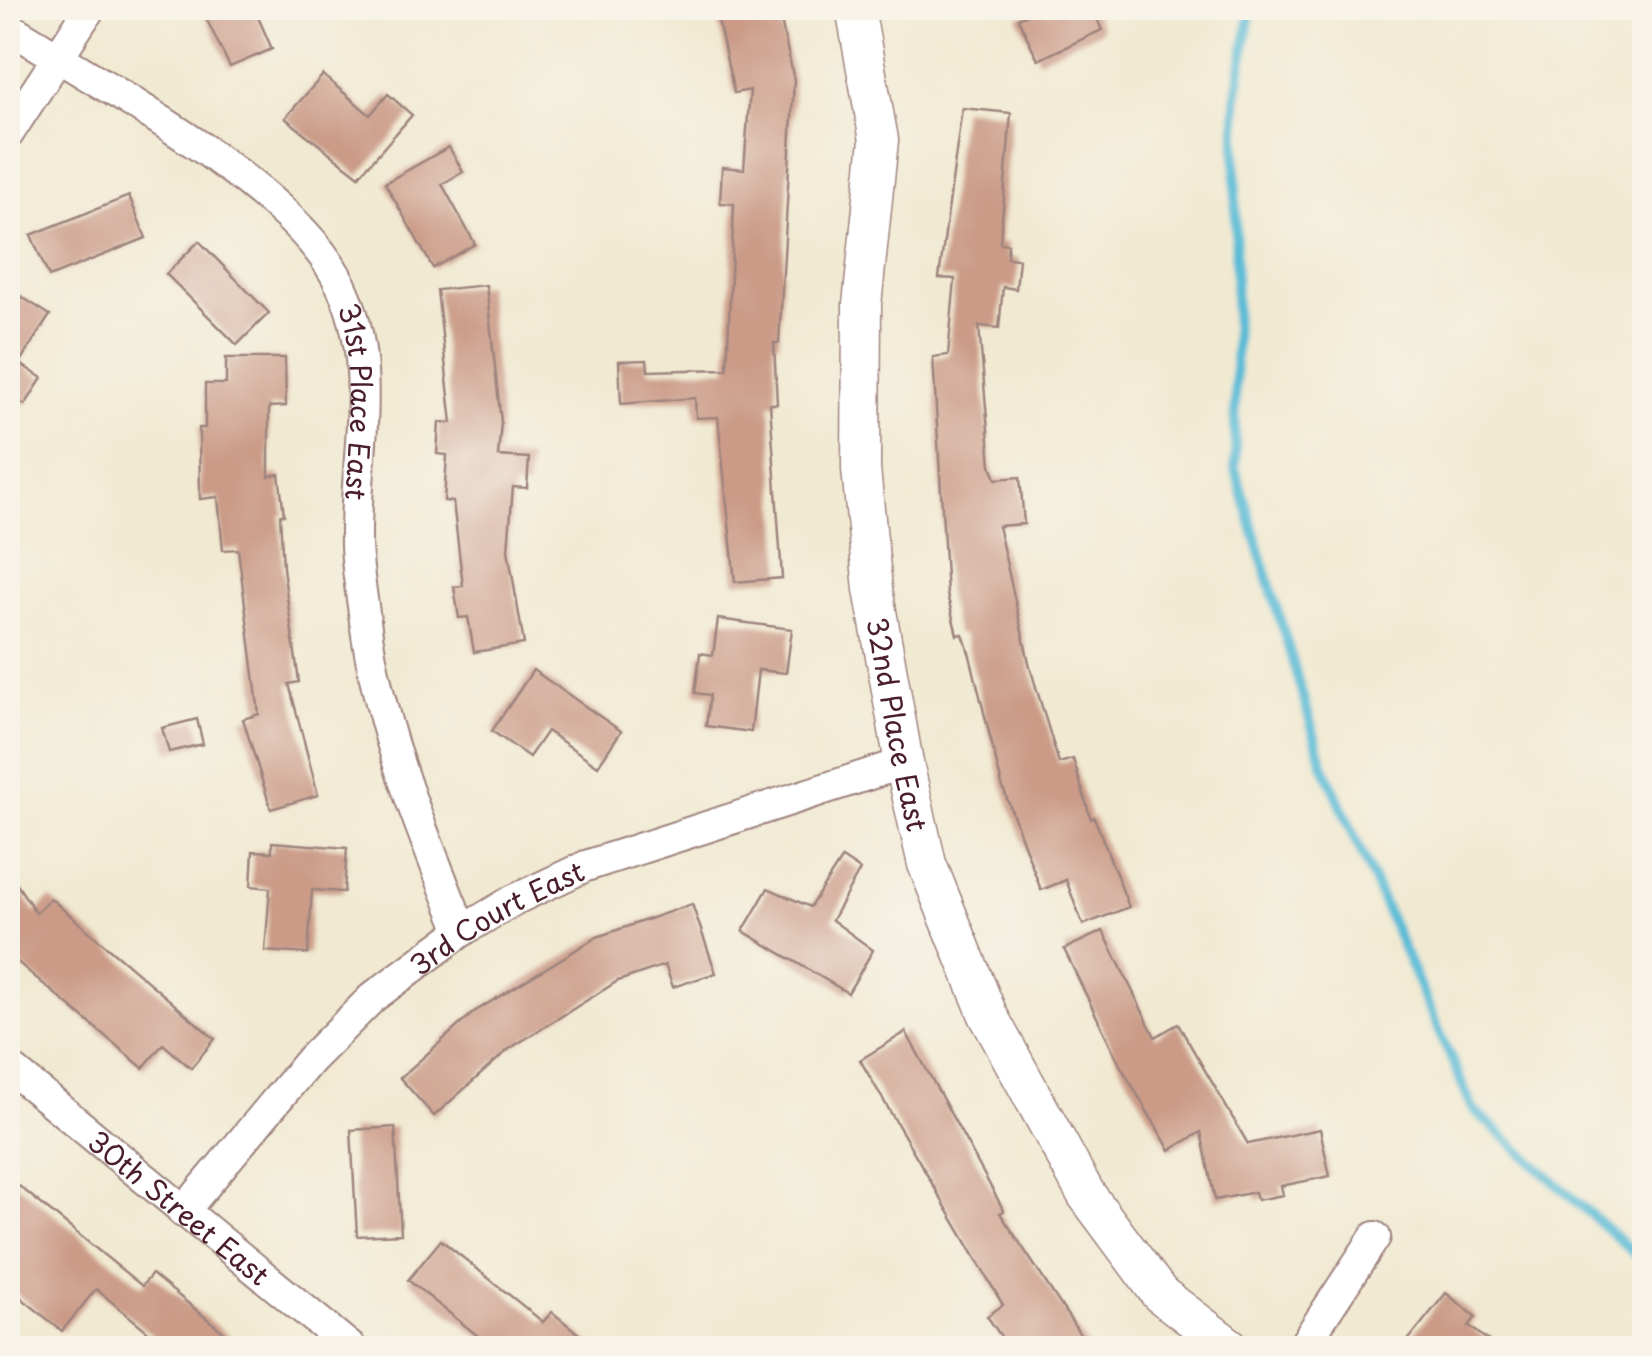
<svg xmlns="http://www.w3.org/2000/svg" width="1652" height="1356" font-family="'Playpen Sans',sans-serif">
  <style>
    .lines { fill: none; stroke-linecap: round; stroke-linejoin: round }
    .stream { stroke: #58bbd6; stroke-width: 10 }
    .building { fill: #cb9b88 }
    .minor-casing { stroke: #9e847e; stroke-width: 34 }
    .tertiary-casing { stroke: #9e847e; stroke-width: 41 }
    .minor { stroke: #fff; stroke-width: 30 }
    .tertiary { stroke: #fff; stroke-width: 38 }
    .labels { text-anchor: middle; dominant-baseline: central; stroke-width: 10; stroke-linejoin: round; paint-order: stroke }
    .street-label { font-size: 28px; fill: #4a1f2b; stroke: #f7f3e8 }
  </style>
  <rect width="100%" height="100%" fill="#f7f3e8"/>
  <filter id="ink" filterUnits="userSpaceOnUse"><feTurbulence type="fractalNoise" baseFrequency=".01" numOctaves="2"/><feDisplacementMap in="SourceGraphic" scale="20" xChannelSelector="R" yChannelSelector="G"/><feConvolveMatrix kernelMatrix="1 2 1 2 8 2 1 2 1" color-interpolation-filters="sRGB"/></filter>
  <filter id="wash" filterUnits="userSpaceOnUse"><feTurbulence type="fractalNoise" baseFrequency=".0048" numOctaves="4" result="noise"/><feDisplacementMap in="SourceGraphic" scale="40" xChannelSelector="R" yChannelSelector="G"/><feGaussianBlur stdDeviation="2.25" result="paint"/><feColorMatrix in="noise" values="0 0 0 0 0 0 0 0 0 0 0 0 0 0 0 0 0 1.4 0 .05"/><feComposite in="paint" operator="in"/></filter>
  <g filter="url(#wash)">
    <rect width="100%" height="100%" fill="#f1e9d1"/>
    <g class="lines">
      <path class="stream" d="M1251 8 1236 99 1235 468 1323 764 1473 1109 1644 1262"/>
    </g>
    <g id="blocks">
      <g class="building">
        <path d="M201 8H254L272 49 230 67Z"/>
        <path d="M733 8H771L773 17 780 16 794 80 779 343H774L777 404H770L782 578 735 582 718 417 696 418 695 398 621 404 619 361 647 360 648 371 727 369 734 204 720 203 722 167 744 169 750 90 734 93 716 11Z"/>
        <path d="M1039 8H1092L1102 30 1038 60 1018 18Z"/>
        <path d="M323 75 370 115 388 94 412 115 359 176 285 118Z"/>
        <path d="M962 108 1011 113 1000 243 1008 244 1007 258 1019 259 1016 289 1003 287 999 328 979 326 991 465 996 479 1020 477 1024 524 998 526 1030 667 1059 763 1073 759 1091 819 1094 817 1129 907 1083 925 1066 880 1041 890 1002 785 970 656 963 634 957 635 947 594 933 357 948 355 955 279 939 278Z"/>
        <path d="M449 147 463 172 442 184 475 244 433 268 385 183Z"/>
        <path d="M129 196 146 238 49 277 31 235Z"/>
        <path d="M199 241 269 313 237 345 166 274Z"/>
        <path d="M486 285 501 422 498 456 529 458 527 488 513 487 508 550 524 644 474 652 468 617 459 618 454 587 463 586 453 502 444 501 447 455 437 454 439 422 452 423 437 290Z"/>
        <path d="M8 288 50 315 19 363 42 378 25 405 8 395Z"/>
        <path d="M226 358H285L286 406 269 407V476L279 474 284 515H280L283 568 299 682 289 684 318 795 271 809 243 719 259 714 238 549 223 550 218 497 200 499 199 428H205V384H226Z"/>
        <path d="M718 619 792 629 786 673 758 670 751 732 706 726 710 695 695 693 700 653 713 655Z"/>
        <path d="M533 670 621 731 598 766 547 731 529 757 492 731Z"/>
        <path d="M197 719 203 744 169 752 162 728Z"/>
        <path d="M272 842 347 848 344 892 312 890 308 954 265 951 270 888 251 886 253 851 272 852Z"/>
        <path d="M842 858 860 870 832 920 873 950 848 993 743 931 768 888 810 907Z"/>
        <path d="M8 871 36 913 50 898 215 1039 191 1068 163 1044 143 1068 8 954Z"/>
        <path d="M692 904 716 973 673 987 665 965 618 981 509 1049 434 1116 400 1078 474 1012 597 937Z"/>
        <path d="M1103 931 1155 1037 1178 1024 1248 1144 1320 1129 1330 1176 1281 1186 1283 1195 1257 1200 1255 1192 1215 1200 1201 1132 1170 1150 1121 1067 1064 949Z"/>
        <path d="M906 1032 1004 1211 1000 1213 1089 1348H1009L987 1316 1003 1305 860 1060Z"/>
        <path d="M395 1127 401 1234 357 1236 351 1130Z"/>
        <path d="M8 1177 142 1286 152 1274 243 1348H168L96 1289 62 1331 8 1287Z"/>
        <path d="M441 1240 543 1322 552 1312 596 1348H493L408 1280Z"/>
        <path d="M1446 1293 1476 1317 1469 1326 1498 1348H1402Z"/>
      </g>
    </g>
  </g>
  <g filter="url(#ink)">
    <use href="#blocks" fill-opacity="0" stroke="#9e847e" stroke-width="2.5"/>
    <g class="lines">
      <g class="minor-casing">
        <g id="minor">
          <path id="s1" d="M8 27C100 84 271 176 329 264 385 349 354 451 356 545 357 570 362 596 365 621 379 728 422 832 462 931"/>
          <path d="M8 134 90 8"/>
          <path id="s2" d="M8 1066 351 1348"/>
          <path id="s3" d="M183 1212 310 1060 373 997 462 931 514 900 586 866 904 763"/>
          <path d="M1302 1348 1375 1237"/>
        </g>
      </g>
      <g class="tertiary-casing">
        <g id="tertiary">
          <path id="s4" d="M855 8 879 140 862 305 861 469 873 589 904 763 927 864 988 1015 1086 1194 1160 1294 1231 1348"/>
        </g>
      </g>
      <use href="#minor" class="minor"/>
      <use href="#tertiary" class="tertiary"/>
    </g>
  </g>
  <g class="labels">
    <g class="street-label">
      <text stroke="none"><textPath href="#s1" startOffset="545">31st Place East</textPath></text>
      <text stroke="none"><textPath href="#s4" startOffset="722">32nd Place East</textPath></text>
      <text stroke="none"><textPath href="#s3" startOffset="435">3rd Court East</textPath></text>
      <text stroke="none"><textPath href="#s2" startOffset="222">30th Street East</textPath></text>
    </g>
  </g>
  <rect width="1652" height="1356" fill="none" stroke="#f7f3e8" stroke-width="40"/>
</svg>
